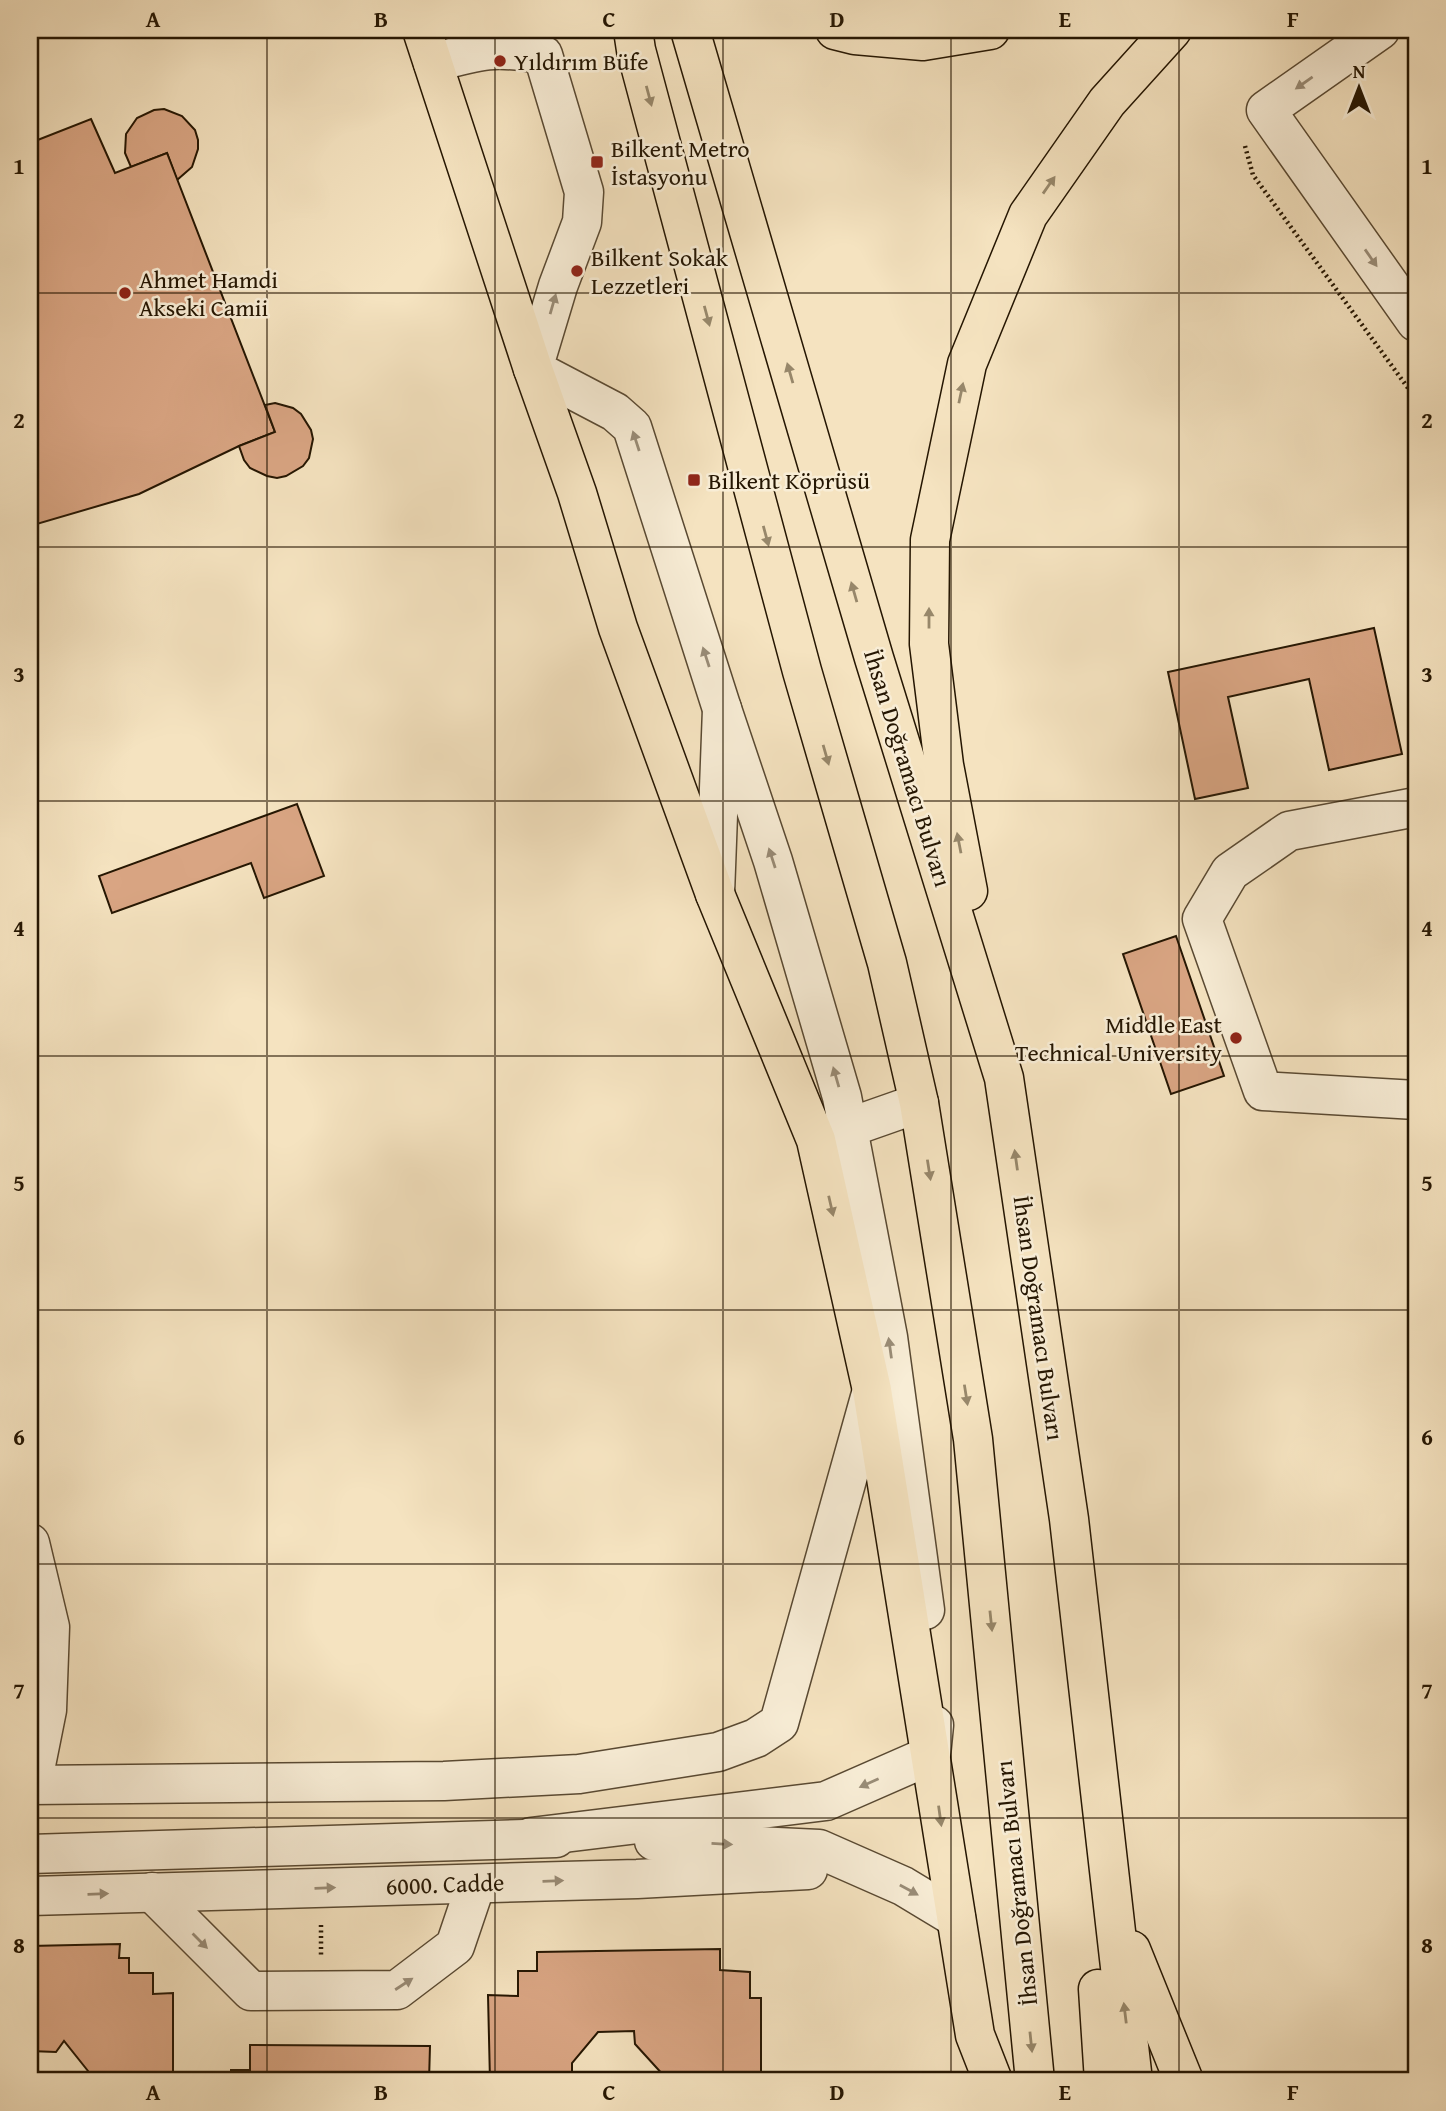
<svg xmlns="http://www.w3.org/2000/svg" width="1446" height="2111" font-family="'Gentium Book Plus',serif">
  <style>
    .building { fill: #d9a583; stroke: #251602; stroke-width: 2 }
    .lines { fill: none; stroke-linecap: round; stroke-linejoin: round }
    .minor-casing { stroke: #594932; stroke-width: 41 }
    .major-casing { stroke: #251602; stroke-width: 41 }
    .path { stroke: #251602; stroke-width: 4.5; stroke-dasharray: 2 3.5; stroke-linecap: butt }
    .minor { stroke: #f8edd6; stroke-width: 38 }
    .major { stroke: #f5e3c0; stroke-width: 38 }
    .oneway { fill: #998c77 }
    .oneway2 { fill: #97876a }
    .grid { fill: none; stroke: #251602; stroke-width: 2; stroke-opacity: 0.55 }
    .poi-dot { fill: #8f2418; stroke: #f8edd6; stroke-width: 2.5 }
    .labels { text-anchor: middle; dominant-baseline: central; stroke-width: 5; stroke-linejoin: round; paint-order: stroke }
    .poi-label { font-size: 24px; fill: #251602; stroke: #f8edd6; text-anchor: start }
    .street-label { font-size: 24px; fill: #251602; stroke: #f8edd6 }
    .neatline { fill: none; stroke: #251602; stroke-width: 2.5 }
    .grid-label { font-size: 23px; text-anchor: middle; font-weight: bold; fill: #251602 }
  </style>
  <rect width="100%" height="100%" fill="#f5e3c0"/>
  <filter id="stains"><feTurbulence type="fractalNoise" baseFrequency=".00286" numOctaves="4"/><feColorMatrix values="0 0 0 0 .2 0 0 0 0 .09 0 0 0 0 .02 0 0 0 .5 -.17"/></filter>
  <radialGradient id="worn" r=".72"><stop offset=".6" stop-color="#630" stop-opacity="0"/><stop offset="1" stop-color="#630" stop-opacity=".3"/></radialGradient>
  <g class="building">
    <path d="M164 109 182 116 195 130 198 140V149L192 167 177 180 167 153 131 167 125 153 126 134 137 118 154 110Z"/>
    <path d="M91 119 115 173 167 153 275 432 239 446 139 494 30 526V143Z"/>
    <path d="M275 403 293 408 301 414 311 430 313 439 309 458 303 466 286 476 277 478 267 476 250 468 244 460 239 446 275 432 265 405Z"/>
    <path d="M30 526 35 530 38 549 30 570Z"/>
    <path d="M1374 628 1402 754 1329 770 1309 679 1228 697 1248 788 1195 799 1168 672Z"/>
    <path d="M297 804 324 876 264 898 251 863 112 913 99 876Z"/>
    <path d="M1176 936 1224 1076 1171 1094 1123 954Z"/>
    <path d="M120 1944 119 1958H129V1973H153V1994L173 1993V2081H87L88 2071 64 2041 56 2052 30 2051V1946Z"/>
    <path d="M720 1949V1970L750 1972V1998H761V2081H675V2077H665L635 2044 634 2031 598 2032 572 2063V2081H490L488 1995 518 1996V1971H537V1952Z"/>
    <path d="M250 2045 430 2046 429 2081H231V2070H250Z"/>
  </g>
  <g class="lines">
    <g class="minor-casing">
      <g id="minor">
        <path d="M1380 30 1266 110 1416 322"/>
        <path d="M433 63C479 50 495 45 543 55L584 192 582 222 558 286 533 369 615 412 632 427 722 709 715 894"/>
        <path d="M722 709 773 861 842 1097 888 1337 925 1610"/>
        <path d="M1416 807 1289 831 1230 872 1202 919 1263 1091 1416 1100"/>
        <path d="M825 1136 919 1103"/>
        <path d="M30 1543 50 1627 47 1710 32 1785"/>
        <path d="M30 1785 444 1781 579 1774 718 1752 756 1738 779 1723 872 1390"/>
        <path d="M531 1837 826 1801 931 1755 934 1725"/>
        <path d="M654 1841 819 1849 903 1886 956 1918"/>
        <path d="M30 1854 556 1838"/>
        <path d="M152 1892 251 1991 397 1990 455 1946 476 1884"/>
        <path d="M30 1896 637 1879 808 1870"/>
      </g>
    </g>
    <g class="major-casing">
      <g id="major">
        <path d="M422 30 533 369 577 493 618 628 715 894 816 1140 872 1390 975 2035 993 2081"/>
        <path d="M633 30 636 50 802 671 887 963 919 1103 973 1439 1035 2081"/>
        <path d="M690 30 874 658 1004 1078 1069 1519 1133 2081"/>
        <path d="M835 30 855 35 923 41 990 30"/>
        <path d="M968 891 944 765 929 644 930 540 967 364 1028 215 1107 102 1172 30"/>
        <path d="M1131 1950 1184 2081"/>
        <path d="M1098 1989 1104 2081"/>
      </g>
    </g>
    <g class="path">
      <path d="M1245 146 1253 175 1416 399"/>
      <path d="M321 1925V1955"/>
    </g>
    <use href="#minor" class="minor"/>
    <use href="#major" class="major"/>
  </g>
  <defs><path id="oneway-solid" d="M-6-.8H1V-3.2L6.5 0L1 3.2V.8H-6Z" transform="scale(1.75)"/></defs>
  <g class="oneway">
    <use href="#oneway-solid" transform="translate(1304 83) rotate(145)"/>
    <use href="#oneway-solid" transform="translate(1371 258) rotate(55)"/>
    <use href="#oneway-solid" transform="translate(553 304) rotate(-74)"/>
    <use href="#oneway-solid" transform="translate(636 441) rotate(-108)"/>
    <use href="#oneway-solid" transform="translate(706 657) rotate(-108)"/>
    <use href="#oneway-solid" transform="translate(772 858) rotate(-108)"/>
    <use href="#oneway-solid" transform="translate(836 1077) rotate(-106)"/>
    <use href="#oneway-solid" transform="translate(890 1348) rotate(-98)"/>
    <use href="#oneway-solid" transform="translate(869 1783) rotate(156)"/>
    <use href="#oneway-solid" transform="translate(722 1844) rotate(3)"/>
    <use href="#oneway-solid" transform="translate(553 1881) rotate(-2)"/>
    <use href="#oneway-solid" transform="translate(325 1888) rotate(-2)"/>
    <use href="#oneway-solid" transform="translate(909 1890) rotate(29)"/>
    <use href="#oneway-solid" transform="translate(98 1894) rotate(-2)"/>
    <use href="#oneway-solid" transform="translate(200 1941) rotate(45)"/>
    <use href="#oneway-solid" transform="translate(404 1984) rotate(-33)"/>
  </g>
  <g class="oneway2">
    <use href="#oneway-solid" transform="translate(649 96) rotate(75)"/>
    <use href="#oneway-solid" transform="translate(1049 185) rotate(-55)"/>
    <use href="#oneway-solid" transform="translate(707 316) rotate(75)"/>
    <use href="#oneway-solid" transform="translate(790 373) rotate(-106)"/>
    <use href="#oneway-solid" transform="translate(961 393) rotate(-78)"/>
    <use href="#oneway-solid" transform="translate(766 536) rotate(75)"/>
    <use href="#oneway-solid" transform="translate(854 592) rotate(-106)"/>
    <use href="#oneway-solid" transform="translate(929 618) rotate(-90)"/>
    <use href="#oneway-solid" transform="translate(826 755) rotate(74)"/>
    <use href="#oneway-solid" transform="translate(959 843) rotate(-101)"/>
    <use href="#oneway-solid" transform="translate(1016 1160) rotate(-98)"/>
    <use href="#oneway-solid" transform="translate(929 1170) rotate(81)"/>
    <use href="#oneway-solid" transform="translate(831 1206) rotate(77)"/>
    <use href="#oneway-solid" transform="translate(966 1395) rotate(81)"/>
    <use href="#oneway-solid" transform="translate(991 1621) rotate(84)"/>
    <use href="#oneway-solid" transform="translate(940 1816) rotate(82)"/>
    <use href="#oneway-solid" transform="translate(1125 2013) rotate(-97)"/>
    <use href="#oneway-solid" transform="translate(1031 2042) rotate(84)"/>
  </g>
  <path class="grid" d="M267 30V2081M495 30V2081M723 30V2081M951 30V2081M1179 30V2081M30 293H1416M30 547H1416M30 801H1416M30 1056H1416M30 1310H1416M30 1564H1416M30 1818H1416"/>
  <g class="poi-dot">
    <circle cx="500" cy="61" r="7"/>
    <rect x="590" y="155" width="14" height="14" rx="3.5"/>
    <circle cx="577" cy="271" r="7"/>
    <circle cx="125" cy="293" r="7"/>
    <rect x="687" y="473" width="14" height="14" rx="3.5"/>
    <circle cx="1236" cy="1038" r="7"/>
  </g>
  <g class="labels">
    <g class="poi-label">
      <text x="514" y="61">Yıldırım Büfe</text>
      <text x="611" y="148">Bilkent Metro<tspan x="611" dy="28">İstasyonu</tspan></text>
      <text x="591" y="257">Bilkent Sokak<tspan x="591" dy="28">Lezzetleri</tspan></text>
      <text x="139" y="279">Ahmet Hamdi<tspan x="139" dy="28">Akseki Camii</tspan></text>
      <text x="708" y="480">Bilkent Köprüsü</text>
      <text x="1222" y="1024" text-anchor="end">Middle East<tspan x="1222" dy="28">Technical University</tspan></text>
    </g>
    <g class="street-label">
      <text transform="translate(908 768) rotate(73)">İhsan Doğramacı Bulvarı</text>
      <text transform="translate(1039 1318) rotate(82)">İhsan Doğramacı Bulvarı</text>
      <text transform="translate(1016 1883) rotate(-96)">İhsan Doğramacı Bulvarı</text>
      <text transform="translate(445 1884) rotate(-2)">6000. Cadde</text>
    </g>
  </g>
  <rect width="1446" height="2111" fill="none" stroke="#f5e3c0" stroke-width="77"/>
  <g transform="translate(1359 88)" stroke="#f8edd6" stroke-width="5" paint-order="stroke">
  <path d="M0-5L12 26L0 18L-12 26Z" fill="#251602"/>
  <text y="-10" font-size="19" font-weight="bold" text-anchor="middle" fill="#251602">N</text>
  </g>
  <rect x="38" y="38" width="1370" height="2034" class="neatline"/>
  <g class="grid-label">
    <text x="153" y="27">A</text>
    <text x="381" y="27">B</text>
    <text x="609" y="27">C</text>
    <text x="837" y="27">D</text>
    <text x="1065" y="27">E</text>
    <text x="1293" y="27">F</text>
    <text x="19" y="174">1</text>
    <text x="1427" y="174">1</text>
    <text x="19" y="428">2</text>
    <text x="1427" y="428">2</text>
    <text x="19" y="682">3</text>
    <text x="1427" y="682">3</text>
    <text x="19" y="936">4</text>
    <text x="1427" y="936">4</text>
    <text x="19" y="1191">5</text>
    <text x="1427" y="1191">5</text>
    <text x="19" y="1445">6</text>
    <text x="1427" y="1445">6</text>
    <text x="19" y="1699">7</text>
    <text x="1427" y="1699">7</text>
    <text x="19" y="1953">8</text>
    <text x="1427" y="1953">8</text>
    <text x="153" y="2100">A</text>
    <text x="381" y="2100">B</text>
    <text x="609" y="2100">C</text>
    <text x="837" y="2100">D</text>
    <text x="1065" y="2100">E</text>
    <text x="1293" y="2100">F</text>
  </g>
  <rect width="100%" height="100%" filter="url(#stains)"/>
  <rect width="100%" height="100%" fill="url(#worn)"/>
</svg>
